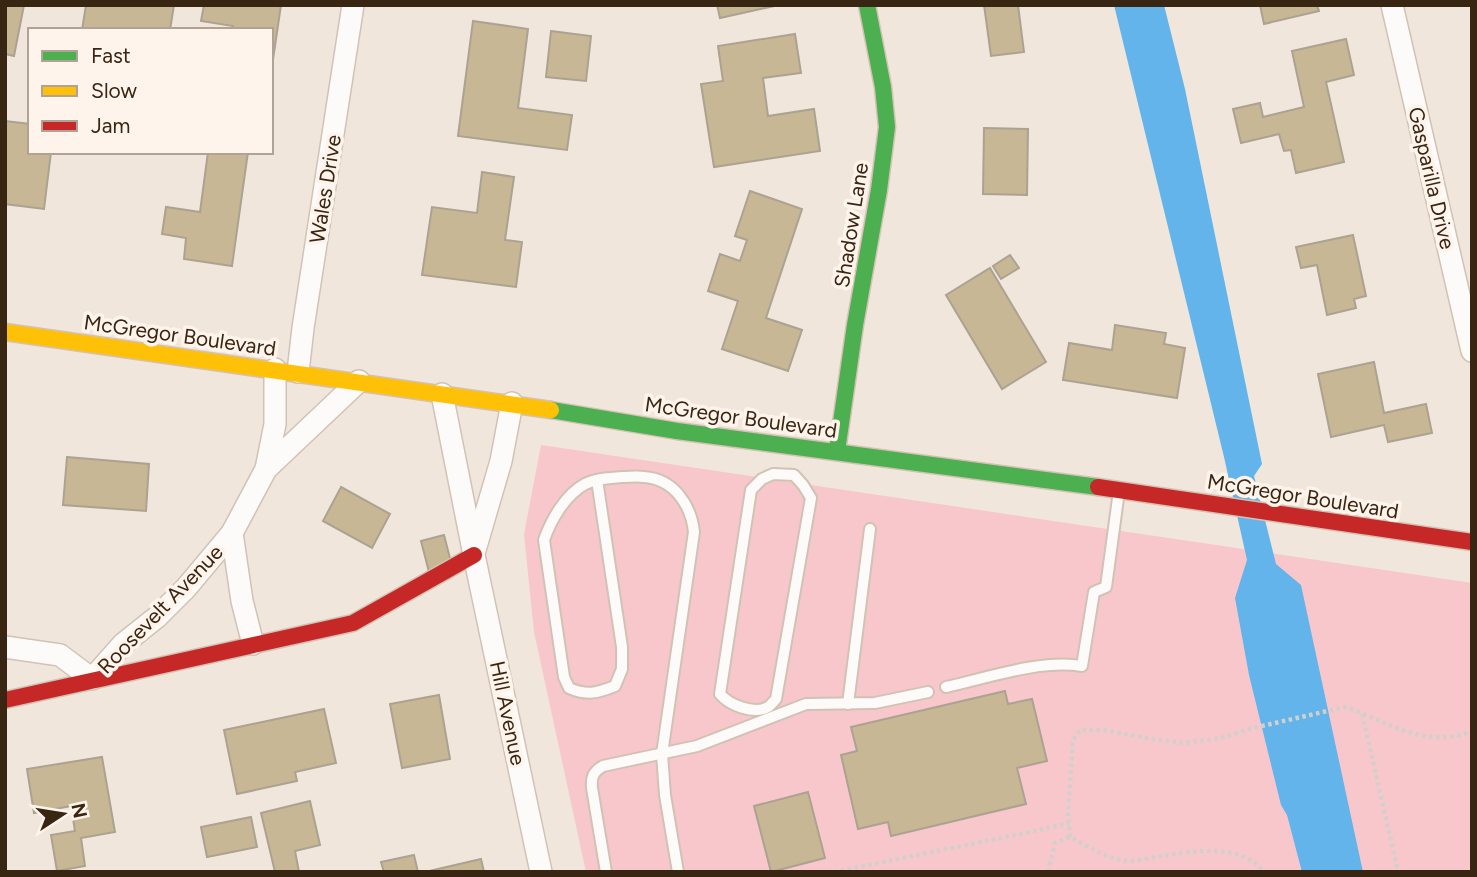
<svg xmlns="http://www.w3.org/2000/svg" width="1477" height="877" font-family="Figtree,sans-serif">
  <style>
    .green { fill: #f8c7cc }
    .water { fill: #62b4eb }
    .building { fill: #c7b794; stroke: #aca291; stroke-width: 2 }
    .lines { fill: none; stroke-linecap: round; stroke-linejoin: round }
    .lane-casing { stroke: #d2c2b4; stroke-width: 14 }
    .street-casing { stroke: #d2c2b4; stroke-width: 24 }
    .fast-casing { stroke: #d2c2b4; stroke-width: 19 }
    .slow-casing { stroke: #d2c2b4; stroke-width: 19 }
    .jam-casing { stroke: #d2c2b4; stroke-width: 19 }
    .path { stroke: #d3d0cc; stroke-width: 4.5; stroke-dasharray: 3.5 3.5; stroke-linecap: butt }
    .lane { stroke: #fdfbfa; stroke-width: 10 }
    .street { stroke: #fdfbfa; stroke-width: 21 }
    .fast { stroke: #4caf50; stroke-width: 16 }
    .slow { stroke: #ffc107; stroke-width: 16 }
    .jam { stroke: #c62828; stroke-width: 16 }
    .labels { text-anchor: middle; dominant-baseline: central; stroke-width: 7; stroke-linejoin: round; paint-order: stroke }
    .street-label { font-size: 21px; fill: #392612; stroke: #fff4eb }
  </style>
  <rect width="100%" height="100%" fill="#f1e6db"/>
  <path class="green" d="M541 445 1472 583V872H586L534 632 524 534Z"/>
  <path class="water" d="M1114 5H1164L1185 89 1262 464 1254 476 1276 564 1301 585 1363 872H1302L1287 815 1281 805 1249 675 1235 598 1247 560 1224 457Z"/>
  <g class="building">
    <path d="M5 5H24L14 56 5 54Z"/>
    <path d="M86 5H174L170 30H82Z"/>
    <path d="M204 5H281L271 73V30H233V26L201 21Z"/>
    <path d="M717 5H779L720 18Z"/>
    <path d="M984 5H1018L1024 52 991 56Z"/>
    <path d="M1260 5H1317L1319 11 1264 24Z"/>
    <path d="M473 21 528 29 518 108 572 115 567 150 458 136Z"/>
    <path d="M551 31 591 36 586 81 546 77Z"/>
    <path d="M795 34 801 73 763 78 768 116 814 109 820 151 714 167 701 84 723 81 718 46Z"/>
    <path d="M1346 39 1354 75 1326 82 1344 162 1296 173 1291 150 1284 151 1279 134 1241 143 1233 109 1260 103 1263 117 1304 107 1292 51Z"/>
    <path d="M5 121 30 124V152H51L44 209 5 204Z"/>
    <path d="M984 128 1028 129 1027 195 983 194Z"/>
    <path d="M208 152H248L232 266 184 259 186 238 162 234 166 207 200 212Z"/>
    <path d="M482 172 514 177 505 240 522 242 516 287 422 275 432 207 477 213Z"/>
    <path d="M750 191 802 209 766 318 802 330 788 371 722 349 738 301 708 291 720 254 740 261 747 240 735 236Z"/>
    <path d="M1353 235 1366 296 1354 299 1356 308 1327 315 1317 265 1301 268 1296 247Z"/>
    <path d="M1010 255 1019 268 1001 279 993 266Z"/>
    <path d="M990 268 1046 362 1002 389 946 295Z"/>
    <path d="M1115 325 1166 333 1164 344 1185 348 1177 398 1063 380 1069 343 1112 350Z"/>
    <path d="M1374 362 1384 413 1426 404 1432 433 1388 442 1384 425 1331 437 1318 374Z"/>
    <path d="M67 457 149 464 146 511 63 505Z"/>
    <path d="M341 487 390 514 372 548 323 521Z"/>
    <path d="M444 535 452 566 429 572 421 541Z"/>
    <path d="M1005 691 1008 704 1032 699 1047 761 1017 768 1026 804 891 836 888 822 858 829 841 755 857 751 851 727Z"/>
    <path d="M439 695 450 759 402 768 390 704Z"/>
    <path d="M324 709 336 763 295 772 297 781 237 794 224 730Z"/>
    <path d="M102 757 115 832 81 838 85 866 57 871 51 835 75 831 71 806 34 813 27 769Z"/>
    <path d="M808 792 825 858 771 872 754 806Z"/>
    <path d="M310 801 320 845 295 851 299 872H275L261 813Z"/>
    <path d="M251 817 257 847 207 857 201 827Z"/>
    <path d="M414 855 418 872H384L381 862Z"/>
    <path d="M481 859 484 872H425Z"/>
  </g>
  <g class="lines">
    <g class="lane-casing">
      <g id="lane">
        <path d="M773 474 794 475 803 485 811 498 776 699C773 702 771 705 768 707 754 715 729 705 720 694L751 490 762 479Z"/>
        <path d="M597 480 622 647V669L615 686C597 693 587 696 569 688L564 677 544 540C551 520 565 495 585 484 596 478 610 478 622 477 630 477 637 476 644 477 674 479 691 505 694 532L662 754 665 795 678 872"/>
        <path d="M946 687C987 678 1041 659 1082 666L1094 592 1106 587 1119 491"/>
        <path d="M848 704 870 529"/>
        <path d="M606 872 592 788C591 777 593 772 603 766L697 746 806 704 875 703 928 692"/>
      </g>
    </g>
    <g class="street-casing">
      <g id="street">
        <path d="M1392 5 1472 351"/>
        <path d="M298 372 303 328 353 5"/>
        <path d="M442 394 474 555 541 872"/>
        <path d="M266 469 359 381"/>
        <path d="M232 533 242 601 253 644"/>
        <path d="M475 550 501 461 512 403"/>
        <path d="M5 647 60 655 92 679 123 644 157 617 186 588 232 533 266 469 275 424V369"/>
      </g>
    </g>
    <g class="fast-casing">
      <g id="fast">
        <path d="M551 410 677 431 1098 487"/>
        <path d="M837 451 855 325 879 190 887 127 883 87 867 5"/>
      </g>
    </g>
    <g class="slow-casing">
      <path id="slow" d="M5 332 551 410"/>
    </g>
    <g class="jam-casing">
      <g id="jam">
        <path d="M1098 487 1472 542"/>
        <path d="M5 700 353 623 474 555"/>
      </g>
    </g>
    <g class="path">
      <path d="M1363 714C1400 729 1431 747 1472 731"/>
      <path d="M1070 837 1068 815 1073 740 1080 730H1104L1146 738 1184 743 1221 738 1253 728 1345 707 1362 713 1398 872"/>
      <path d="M834 872 1030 832 1069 823"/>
      <path d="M1048 872 1055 843 1070 837C1090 847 1107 860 1130 861 1140 861 1152 857 1162 856 1190 851 1245 843 1263 872"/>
    </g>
    <use href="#lane" class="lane"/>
    <use href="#street" class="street"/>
    <use href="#fast" class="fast"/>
    <use href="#slow" class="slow"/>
    <use href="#jam" class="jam"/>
  </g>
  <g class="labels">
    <g class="street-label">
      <text transform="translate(1432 178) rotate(77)">Gasparilla Drive</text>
      <text transform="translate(325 189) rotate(-81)">Wales Drive</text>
      <text transform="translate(851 225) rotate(-81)">Shadow Lane</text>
      <text transform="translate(180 335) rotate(8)">McGregor Boulevard</text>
      <text transform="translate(741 417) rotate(8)">McGregor Boulevard</text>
      <text transform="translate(1303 496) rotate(9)">McGregor Boulevard</text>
      <text transform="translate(160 609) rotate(-46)">Roosevelt Avenue</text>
      <text transform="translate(508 713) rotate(78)">Hill Avenue</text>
    </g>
  </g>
  <rect width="1477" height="877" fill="none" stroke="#392612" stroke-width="14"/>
  <rect x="28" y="28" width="245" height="126" fill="#fff4eb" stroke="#b0a294" stroke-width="2"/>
  <rect x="42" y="51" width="35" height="10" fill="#4caf50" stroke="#b0a294" stroke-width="2"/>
  <text x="91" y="63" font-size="21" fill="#392612">Fast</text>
  <rect x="42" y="86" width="35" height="10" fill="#ffc107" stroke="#b0a294" stroke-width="2"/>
  <text x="91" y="98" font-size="21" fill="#392612">Slow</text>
  <rect x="42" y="121" width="35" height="10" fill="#c62828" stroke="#b0a294" stroke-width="2"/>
  <text x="91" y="133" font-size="21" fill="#392612">Jam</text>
  <g transform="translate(63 814) rotate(78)" stroke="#fff4eb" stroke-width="5" paint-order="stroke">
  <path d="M0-5L12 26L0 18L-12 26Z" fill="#392612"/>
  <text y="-10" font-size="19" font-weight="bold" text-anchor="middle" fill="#392612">N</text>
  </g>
</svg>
